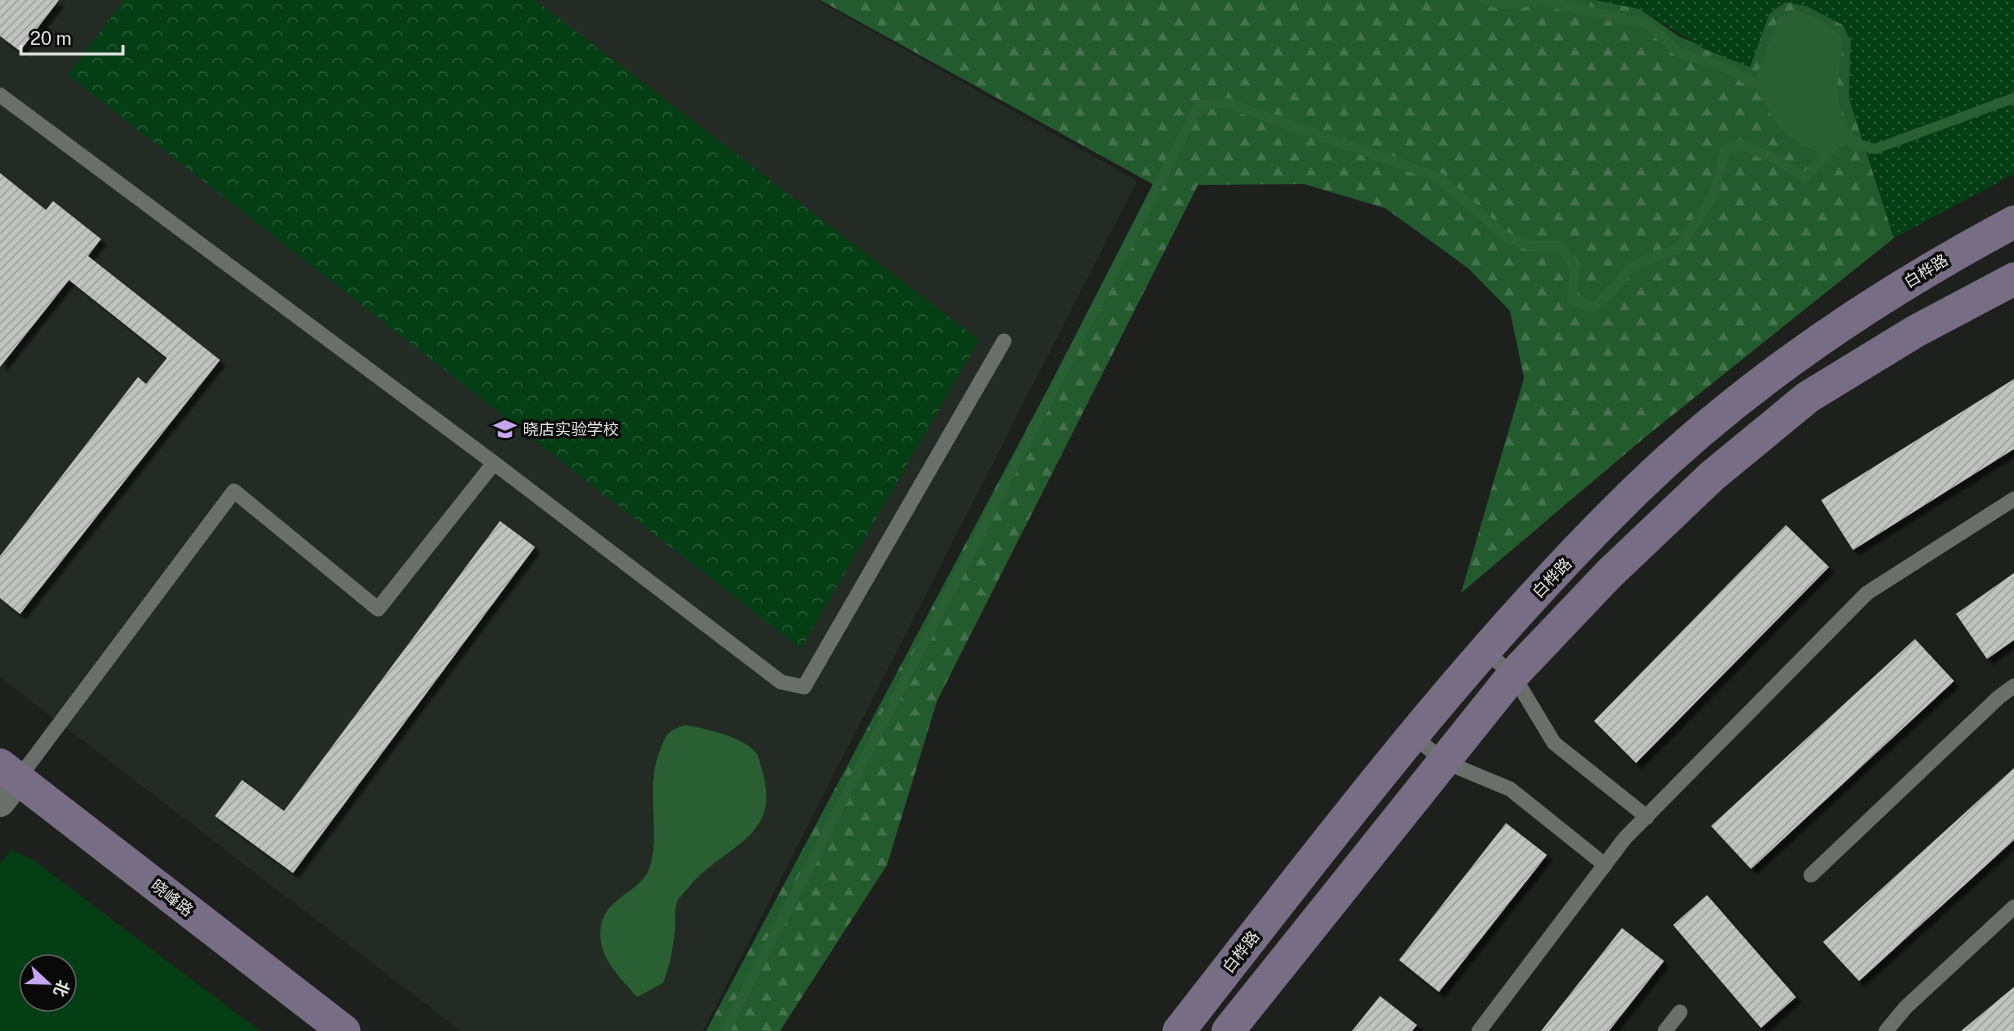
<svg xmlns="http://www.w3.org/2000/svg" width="2014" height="1031" font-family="'Public Sans','Noto Sans SC',sans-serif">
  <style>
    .built { fill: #242b24 }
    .grass { fill: #053e15; fill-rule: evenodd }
    .forest { fill: url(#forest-firs) }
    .park { fill: url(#park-crowns) }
    .garden { fill: url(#garden-dots) }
    .water { fill: #295f33 }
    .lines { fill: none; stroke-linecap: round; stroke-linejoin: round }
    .stream { stroke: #295f33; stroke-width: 10 }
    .building { fill: url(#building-hatch); filter: url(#shadow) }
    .lane { stroke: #6b6f6c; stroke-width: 15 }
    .street { stroke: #6b6f6c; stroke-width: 30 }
    .secondary { stroke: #776e86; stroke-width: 33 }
    .labels { text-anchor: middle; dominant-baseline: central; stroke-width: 6; stroke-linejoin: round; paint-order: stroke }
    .street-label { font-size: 16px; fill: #e2e4e2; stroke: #080908 }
    .poi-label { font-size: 16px; fill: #e2e4e2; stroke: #080908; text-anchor: start }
  </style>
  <defs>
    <pattern id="forest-firs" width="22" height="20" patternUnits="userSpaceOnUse" patternTransform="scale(1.5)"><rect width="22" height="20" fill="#235a2e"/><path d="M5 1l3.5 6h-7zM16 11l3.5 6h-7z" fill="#43724c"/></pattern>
    <pattern id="park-crowns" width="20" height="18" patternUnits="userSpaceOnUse" patternTransform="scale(1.5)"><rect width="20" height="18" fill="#053e15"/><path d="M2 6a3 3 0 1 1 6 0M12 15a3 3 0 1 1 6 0" fill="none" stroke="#295a37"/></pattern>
    <pattern id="garden-dots" width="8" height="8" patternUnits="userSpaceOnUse" patternTransform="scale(1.5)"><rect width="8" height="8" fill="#053e15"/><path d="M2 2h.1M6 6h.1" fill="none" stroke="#295a37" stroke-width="1.8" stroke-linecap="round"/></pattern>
    <pattern id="building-hatch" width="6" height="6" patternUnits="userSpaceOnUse" patternTransform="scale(1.5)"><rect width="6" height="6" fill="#bfc2bf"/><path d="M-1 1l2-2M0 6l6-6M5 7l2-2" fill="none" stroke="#a0a2a0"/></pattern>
    <filter id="shadow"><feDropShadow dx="5.5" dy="5.5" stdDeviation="1.5" flood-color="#0009"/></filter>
  </defs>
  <rect width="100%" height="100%" fill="#1d201d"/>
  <path class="built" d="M0 0H817L1137 181 703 1031H461L0 677Z"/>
  <path class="grass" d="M11 850 32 859 260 1031H0V864ZM30 965H66V1001H30Z"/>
  <path class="forest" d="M820 0H1596L1640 9 1680 37 1750 66 1769 14 1785 2 1807 6 1843 25 1851 41 1849 98 1894 238 1644 438 1461 593 1524 378 1510 311 1468 268 1385 208 1304 184 1198 185 937 701 887 865 780 1031H706L1156 186Z"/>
  <path class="park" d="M124 0H535L979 340 801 649 68 75Z"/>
  <path class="garden" d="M1596 0H2014V174L1894 238 1849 98 1851 41 1843 25 1807 6 1785 2 1769 14 1750 67 1704 49 1640 9Z"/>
  <g class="water">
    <path d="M1796 10 1821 20 1842 36C1844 49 1841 56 1839 69 1835 88 1839 116 1852 132 1858 138 1868 144 1875 149L1855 151 1840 139 1825 155C1779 137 1777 125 1754 83L1778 18Z"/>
    <path d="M685 725C704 728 745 737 757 754 759 757 760 763 761 767 785 839 724 843 688 888 685 892 679 897 677 902 674 910 676 922 675 930 673 948 670 966 663 983L637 997C619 976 596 956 601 926 606 895 645 892 651 863 660 822 644 784 662 745 664 741 666 735 669 733 673 729 680 727 685 725Z"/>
  </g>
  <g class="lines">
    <g class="stream">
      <path d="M1484 0 1504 5 1539 0 1648 24 1681 54 1720 65 1754 83"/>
      <path d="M725 1031 1199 105 1227 103 1438 177 1506 237 1531 246H1561L1575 268 1572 300 1594 307 1614 289 1631 266 1679 248 1714 195 1725 151 1740 144 1775 159 1805 178 1840 139 1875 149 2014 98"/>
    </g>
  </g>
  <g class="building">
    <path d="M0 0H59L20 51 0 36Z"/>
    <path d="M0 173 46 210 53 201 101 239 88 256 220 360 20 614 0 598V556L138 377 146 384 167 358 69 280 0 367Z"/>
    <path d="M2014 379V449L1853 550 1821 500Z"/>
    <path d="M500 521 535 547 293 873 215 816 242 780 284 811Z"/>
    <path d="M1786 525 1829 567 1636 763 1594 721Z"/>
    <path d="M2014 573V640L1987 659 1956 614Z"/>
    <path d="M1915 639 1954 681 1751 869 1711 826Z"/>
    <path d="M2014 768V840L1859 981 1823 942Z"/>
    <path d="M1506 823 1547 855 1439 992 1399 960Z"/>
    <path d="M1707 895 1796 997 1761 1028 1673 925Z"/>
    <path d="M1622 928 1664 961 1609 1031H1541Z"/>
    <path d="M2014 987V1031H1961Z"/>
    <path d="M1380 996 1417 1025 1412 1031H1352Z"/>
  </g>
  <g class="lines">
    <g class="lane">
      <path d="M0 95 494 463 781 682 804 687 1004 341"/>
      <path d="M1484 650 1513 675 1554 743 1647 817"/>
      <path d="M1413 735 1443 761 1510 789 1605 865"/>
      <path d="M18 779 234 491 378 609 494 463"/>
      <path d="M1811 875 1999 697 2014 686"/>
      <path d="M1479 1031 1625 838 1867 593 2014 499"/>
      <path d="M1665 1031 1680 1012"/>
      <path d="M1886 1031 1906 1007 2014 907"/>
    </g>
    <path class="street" d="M0 802 18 779"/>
    <g class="secondary">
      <path d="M0 765 344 1031"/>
      <path d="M1179 1031C1324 846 1466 656 1635 491 1746 383 1879 294 2014 222"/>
      <path d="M1228 1031 1513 675 1609 574 1712 476 1808 397 1916 331 2014 279"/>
    </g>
  </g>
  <defs>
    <g id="school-bare" transform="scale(1.8)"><path d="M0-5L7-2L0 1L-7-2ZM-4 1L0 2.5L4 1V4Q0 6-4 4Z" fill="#c5a6f0" stroke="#080908" stroke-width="2.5" paint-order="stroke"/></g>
  </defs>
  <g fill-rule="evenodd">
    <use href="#school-bare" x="505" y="429"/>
  </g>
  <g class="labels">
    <g class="street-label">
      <text transform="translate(1926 271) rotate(-32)">白桦路</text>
      <text transform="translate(1552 578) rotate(-46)">白桦路</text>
      <text transform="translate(172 898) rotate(38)">晓峰路</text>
      <text transform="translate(1241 952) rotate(-52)">白桦路</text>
    </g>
    <g class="poi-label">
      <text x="523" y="429">晓店实验学校</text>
    </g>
  </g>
  <g transform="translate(48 983) rotate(112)"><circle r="28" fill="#080908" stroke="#5f615f" stroke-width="1.5"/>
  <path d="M0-4.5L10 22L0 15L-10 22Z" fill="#c5a6f0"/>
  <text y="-9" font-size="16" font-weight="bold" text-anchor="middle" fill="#e2e4e2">北</text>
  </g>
  <path d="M21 45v9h102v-9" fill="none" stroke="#e2e4e2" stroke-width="3"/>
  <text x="30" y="45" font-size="18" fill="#e2e4e2" stroke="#080908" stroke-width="4.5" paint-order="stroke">20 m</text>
</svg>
